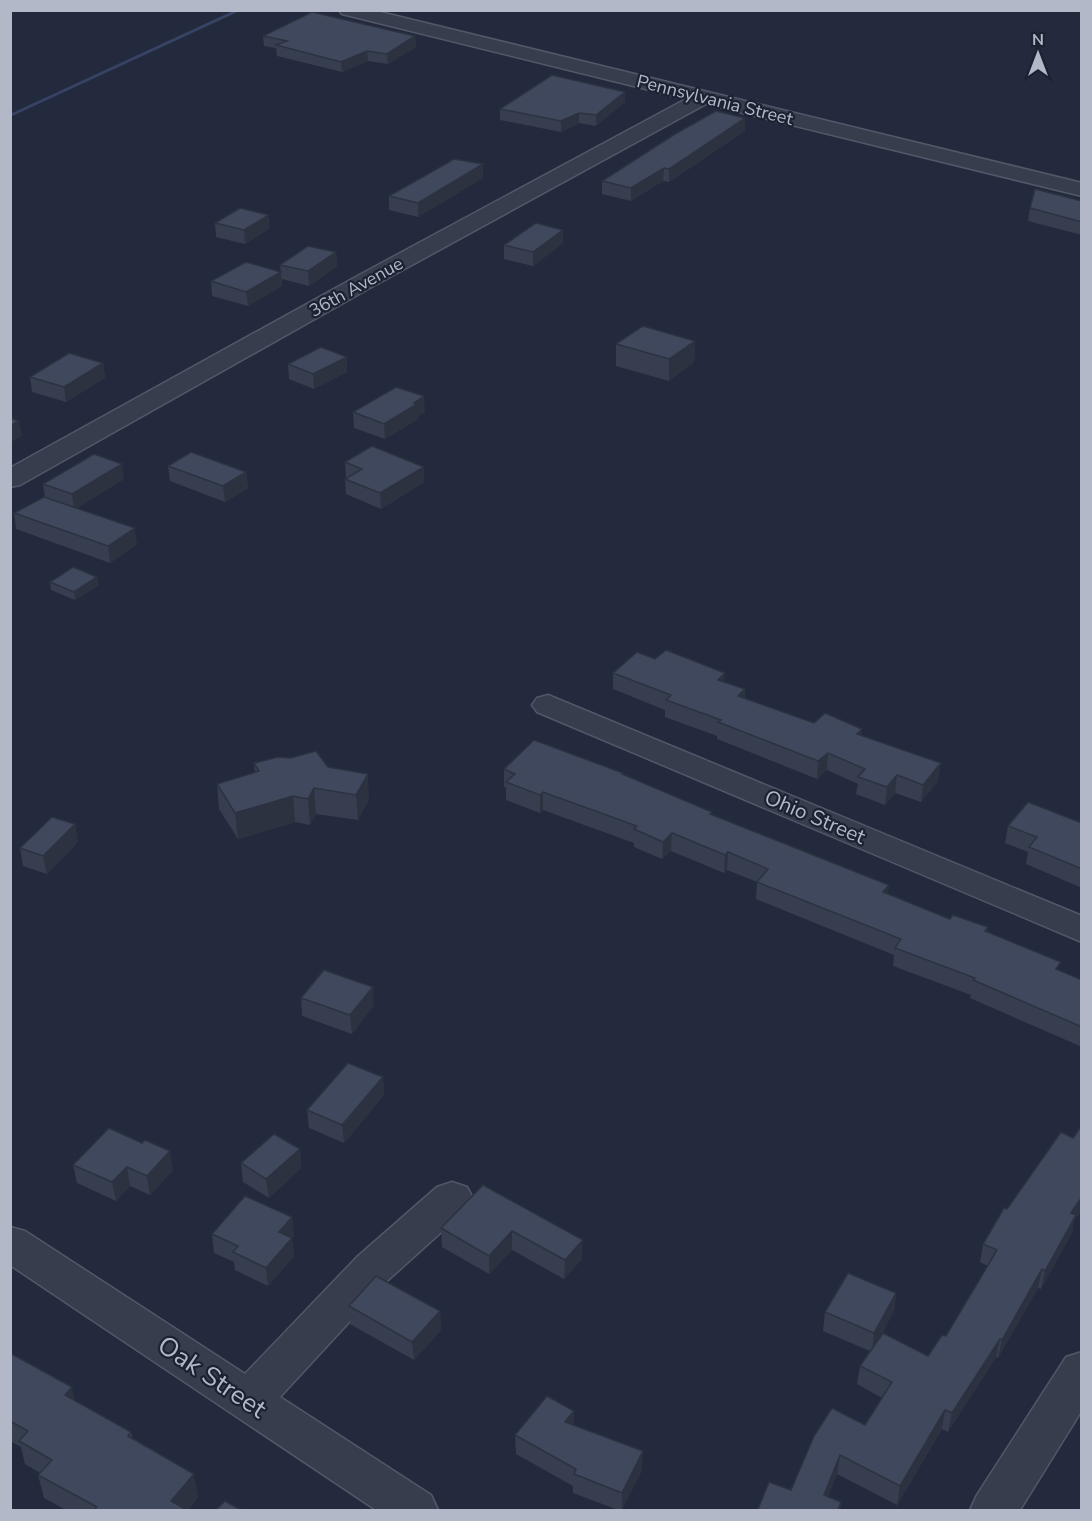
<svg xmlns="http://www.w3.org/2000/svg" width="1092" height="1521" font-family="'Nunito Sans',sans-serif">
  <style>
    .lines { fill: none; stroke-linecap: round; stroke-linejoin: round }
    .stream { fill: #374364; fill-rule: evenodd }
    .minor-casing { stroke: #525868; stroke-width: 3 }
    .minor { fill: #373d4d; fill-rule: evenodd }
    .wall { fill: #363e4f }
    .shaded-wall { fill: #2c3240 }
    .building { fill: #3f485c; stroke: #2c3240; stroke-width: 1.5 }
    .labels { text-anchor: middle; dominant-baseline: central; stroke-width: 4.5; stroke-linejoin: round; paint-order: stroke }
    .far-street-label { font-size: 18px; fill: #b3b8c8; stroke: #1c2232 }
    .street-label { font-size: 21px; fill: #b3b8c8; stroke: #1c2232 }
    .near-street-label { font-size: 26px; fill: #b3b8c8; stroke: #1c2232 }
  </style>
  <rect width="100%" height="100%" fill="#232a3d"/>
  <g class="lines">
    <path class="stream" d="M235 10H242L10 117V114Z"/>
    <g class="minor-casing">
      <g id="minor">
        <path d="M339 10H372L1082 183V196L706 104 368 289 20 485 10 487V468L352 279 686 99 342 14Z"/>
        <path d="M548 695 1082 916V942L537 712 532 705 537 698Z"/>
        <path d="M452 1182 467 1187 473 1198 467 1209 387 1281 280 1397 431 1495 438 1510H376L10 1265V1227L25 1231 245 1374 357 1257 437 1187Z"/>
        <path d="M1082 1352V1410L1020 1510H970L977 1495 1066 1357Z"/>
      </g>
    </g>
    <use href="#minor" class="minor"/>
  </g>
  <g class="wall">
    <path d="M263 36H415L416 47 388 64 368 61 342 72 277 56 276 48 264 46Z"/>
    <path d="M625 102 596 126 579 123 561 132 500 120V109Z"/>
    <path d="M745 131 669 182 663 181 631 201 602 194V181Z"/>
    <path d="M483 164V178L418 217 389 210V196Z"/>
    <path d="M1082 201V235L1028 221 1030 208Z"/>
    <path d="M215 223 270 228 245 244 216 237Z"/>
    <path d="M563 230V243L533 266 504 259V245Z"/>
    <path d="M336 252 337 266 309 286 282 279V286L248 306 212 296 211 281 281 272 280 265Z"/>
    <path d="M695 341 694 362 669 381 616 366V344Z"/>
    <path d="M347 357V372L314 389 289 379 288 364Z"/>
    <path d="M103 363 105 378 66 402 32 392 30 377Z"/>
    <path d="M353 412H425L418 416V419L385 439 354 428Z"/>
    <path d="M345 462 424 467V482L381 509 346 494 345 479 347 478H346Z"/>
    <path d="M168 466 246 472 248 488 225 502 170 481Z"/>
    <path d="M124 479 77 508 137 544 110 563 16 529 14 513 45 497 43 484Z"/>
    <path d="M50 582 99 585 75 600 51 590Z"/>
    <path d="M655 659 745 689V698L814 723 861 735 938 781 921 802 895 793 885 805 856 794 858 784 827 770 817 779 717 739V736L665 717V710L613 689V673Z"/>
    <path d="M254 763 328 767 369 799 358 820 316 814 310 825 295 822 238 839 219 809 217 784 255 773Z"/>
    <path d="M504 769 623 775 888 894 950 919 988 927 987 932 1060 971 1082 980V1047L970 998 971 995 893 966 894 955 756 899 757 882 727 870 724 873 671 851 662 859 634 847V843L543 810 540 813 506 800V787H504Z"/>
    <path d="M1082 823V888L1026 864 1028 852 1005 843 1008 826Z"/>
    <path d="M75 824 78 842 47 874 23 866 20 848Z"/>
    <path d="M301 998 374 1005 352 1034 302 1016Z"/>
    <path d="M383 1077 384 1095 344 1143 309 1128 307 1110Z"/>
    <path d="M1082 1125V1210L1074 1220 1072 1233 1041 1289 1038 1288 998 1358 996 1357 948 1432 942 1429 897 1505 837 1474 828 1497 841 1502 840 1510H758V1509L791 1490 865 1425 882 1398 857 1384 860 1366 870 1351 823 1331 825 1312 896 1293 894 1311 880 1337 928 1356 946 1336 988 1266 980 1262 983 1244 1007 1209 1073 1138Z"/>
    <path d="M142 1143 173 1170 150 1195 130 1186 116 1201 77 1183 73 1165Z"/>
    <path d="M300 1149 301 1168 269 1198 243 1182 241 1163Z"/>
    <path d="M483 1185 582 1259 564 1279 512 1250 489 1274 442 1247 441 1228Z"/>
    <path d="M292 1217 294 1236 292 1238 294 1256 268 1286 235 1270 234 1262 214 1253 212 1234Z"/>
    <path d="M349 1306 440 1311 441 1330 414 1360 350 1324Z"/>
    <path d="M10 1353 75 1401 131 1432 133 1439 198 1497 187 1510H66L44 1498 38 1475 40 1473 25 1464 21 1447 10 1441Z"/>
    <path d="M574 1425 642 1470 622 1510H618L573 1493V1486L516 1454 515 1435Z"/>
  </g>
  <g class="shaded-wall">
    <path d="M415 36 416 47 388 64 387 54Z"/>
    <path d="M367 51 368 61 342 72 341 62Z"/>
    <path d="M625 92V102L596 126V115Z"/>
    <path d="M579 113V123L561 132V121Z"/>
    <path d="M745 118V131L669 182V169Z"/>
    <path d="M483 164V178L418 217V203Z"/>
    <path d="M664 168 663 181 631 201V188Z"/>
    <path d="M269 215 270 228 245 244 244 230Z"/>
    <path d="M563 230V243L533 266V252Z"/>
    <path d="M336 252 337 266 309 286 308 271Z"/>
    <path d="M281 272 282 286 248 306 246 292Z"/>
    <path d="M695 341 694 362 669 381V359Z"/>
    <path d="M347 357V372L314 389 313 374Z"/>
    <path d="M103 363 105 378 66 402 64 387Z"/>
    <path d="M424 396 425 412 418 416V419L385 439 384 424Z"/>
    <path d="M19 421 22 436 10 443V426Z"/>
    <path d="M122 464 124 479 74 510 72 494Z"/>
    <path d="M424 467V482L381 509 380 493Z"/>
    <path d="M246 472 248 488 225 502 223 486Z"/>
    <path d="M135 528 137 544 110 563 108 546Z"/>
    <path d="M97 577 99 585 75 600 74 592Z"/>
    <path d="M725 673 724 690 718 680Z"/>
    <path d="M745 689 744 706 738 696Z"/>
    <path d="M862 729 860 746 857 734Z"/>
    <path d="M828 753 827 770 817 779 818 761Z"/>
    <path d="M941 763 938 781 921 802 923 785Z"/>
    <path d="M368 774 369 799 358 820 356 795Z"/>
    <path d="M897 775 895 793 885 805 887 787Z"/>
    <path d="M314 788 316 814 310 825 308 799Z"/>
    <path d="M543 792V810L540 813V795Z"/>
    <path d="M293 796 295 822 238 839 235 813Z"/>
    <path d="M75 824 78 842 47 874 43 856Z"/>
    <path d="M672 833 671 851 662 859 663 842Z"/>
    <path d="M728 852 727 870 724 873 725 855Z"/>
    <path d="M889 885 887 902 883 892Z"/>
    <path d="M373 987 374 1005 352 1034 350 1015Z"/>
    <path d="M383 1077 384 1095 344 1143 342 1125Z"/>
    <path d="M300 1149 301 1168 269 1198 266 1179Z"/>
    <path d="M170 1151 173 1170 150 1195 147 1176Z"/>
    <path d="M127 1167 130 1186 116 1201 112 1182Z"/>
    <path d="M1082 1197V1210L1074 1220 1072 1233 1041 1289 1045 1271 1071 1213Z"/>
    <path d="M292 1217 294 1236 292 1238 294 1256 268 1286 266 1268 279 1232Z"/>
    <path d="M512 1231V1250L489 1274V1256Z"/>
    <path d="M583 1240 582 1259 564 1279 565 1260Z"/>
    <path d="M1042 1269 1038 1288 998 1358 1002 1340Z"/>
    <path d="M896 1293 894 1311 872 1352 874 1333Z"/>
    <path d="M440 1311 441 1330 414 1360 412 1342Z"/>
    <path d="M1000 1339 996 1357 948 1432 952 1413Z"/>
    <path d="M72 1387 77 1411 65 1395Z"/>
    <path d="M945 1410 942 1429 897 1505 900 1486Z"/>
    <path d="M574 1411V1429L565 1422Z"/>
    <path d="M643 1451 642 1470 622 1510V1493Z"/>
    <path d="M840 1455 837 1474 823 1510 824 1495Z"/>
    <path d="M194 1474 198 1497 186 1510 171 1501Z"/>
  </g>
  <g class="building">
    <path d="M312 12 415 36 387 54 367 51 341 62 276 45 287 41 263 36Z"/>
    <path d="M552 75 625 92 596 115 579 113 561 121 500 109Z"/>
    <path d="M716 111 745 118 669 169 664 168 631 188 602 181 675 134Z"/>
    <path d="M454 159 483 164 418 203 389 196Z"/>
    <path d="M1035 189 1082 201V222L1030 208Z"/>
    <path d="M240 208 269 215 244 230 215 223Z"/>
    <path d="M536 223 563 230 533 252 504 245Z"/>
    <path d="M308 246 336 252 308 271 280 265Z"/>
    <path d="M246 262 281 272 246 292 211 281Z"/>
    <path d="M643 326 695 341 669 359 616 344Z"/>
    <path d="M321 347 347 357 313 374 288 364Z"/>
    <path d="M69 353 103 363 64 387 30 377Z"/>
    <path d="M396 387 424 396 414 403 417 404 384 424 353 412Z"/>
    <path d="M10 418 19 421 10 426Z"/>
    <path d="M372 446 424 467 380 493 345 479 362 469 345 462Z"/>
    <path d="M191 452 246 472 223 486 168 466Z"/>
    <path d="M94 454 122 464 72 494 43 484Z"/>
    <path d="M44 497 135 528 108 546 14 513Z"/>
    <path d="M73 567 97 577 74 592 50 582Z"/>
    <path d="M666 650 725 673 718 680 745 689 738 696 814 723 825 713 862 729 857 734 941 763 923 785 897 775 887 787 858 777 865 769 828 753 818 761 718 722 721 720 666 700 671 695 613 673 637 652 655 659Z"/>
    <path d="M534 740 623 773 622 774 712 812 710 814 889 885 883 892 950 919 953 915 988 927 985 931 1061 962 1056 969 1082 980V1027L973 980 975 978 895 948 901 939 757 882 768 869 728 852 725 855 672 833 663 842 634 829 637 826 543 792 540 795 506 782 515 774 504 769Z"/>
    <path d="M316 751 328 767 368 774 356 795 314 788 308 799 293 796 235 813 217 784 259 771 254 763 278 757 290 758Z"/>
    <path d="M1028 802 1082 823V869L1029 847 1037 837 1008 826Z"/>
    <path d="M52 817 75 824 43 856 20 848Z"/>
    <path d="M324 970 373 987 350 1015 301 998Z"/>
    <path d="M348 1063 383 1077 342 1125 307 1110Z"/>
    <path d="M1082 1125V1197L1071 1213 1076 1215 1045 1271 1042 1269 1002 1340 1000 1339 952 1413 945 1410 900 1486 840 1455 824 1495 841 1502 838 1510H761L758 1509 769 1482 791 1490 814 1436 832 1408 865 1425 892 1382 860 1366 883 1333 928 1356 942 1335 946 1336 997 1250 983 1244 1004 1208 1007 1209 1061 1132 1073 1138Z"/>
    <path d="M109 1128 142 1143 145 1140 170 1151 147 1176 127 1167 112 1182 73 1165Z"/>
    <path d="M274 1134 300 1149 266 1179 241 1163Z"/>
    <path d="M483 1185 583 1240 565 1260 512 1231 489 1256 441 1228Z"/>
    <path d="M245 1196 292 1217 279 1232 292 1238 266 1268 233 1252 238 1246 212 1234Z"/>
    <path d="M848 1273 896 1293 874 1333 825 1312Z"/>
    <path d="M376 1276 440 1311 412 1342 349 1306Z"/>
    <path d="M10 1353 72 1387 65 1395 131 1432 128 1436 194 1474 171 1501 187 1510H94L97 1507 38 1475 52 1460 19 1441 28 1431 10 1421Z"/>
    <path d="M547 1396 574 1411 565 1422 643 1451 622 1493 574 1474 576 1469 515 1435Z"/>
    <path d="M225 1501 241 1510H216Z"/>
  </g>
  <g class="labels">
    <g class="far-street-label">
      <text transform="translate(715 100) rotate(14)">Pennsylvania Street</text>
      <text transform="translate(356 287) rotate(-29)">36th Avenue</text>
    </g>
    <g class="street-label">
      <text transform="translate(815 817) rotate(23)">Ohio Street</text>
    </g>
    <g class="near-street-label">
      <text transform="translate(212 1377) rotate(34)">Oak Street</text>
    </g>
  </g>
  <rect width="1092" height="1521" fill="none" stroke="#b3b8c8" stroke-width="24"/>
  <g transform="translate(1038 54)" stroke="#1c2232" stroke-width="4.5" paint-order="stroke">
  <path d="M0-4.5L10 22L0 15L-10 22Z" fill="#b3b8c8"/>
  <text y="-9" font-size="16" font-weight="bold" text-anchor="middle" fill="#b3b8c8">N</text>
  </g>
</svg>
